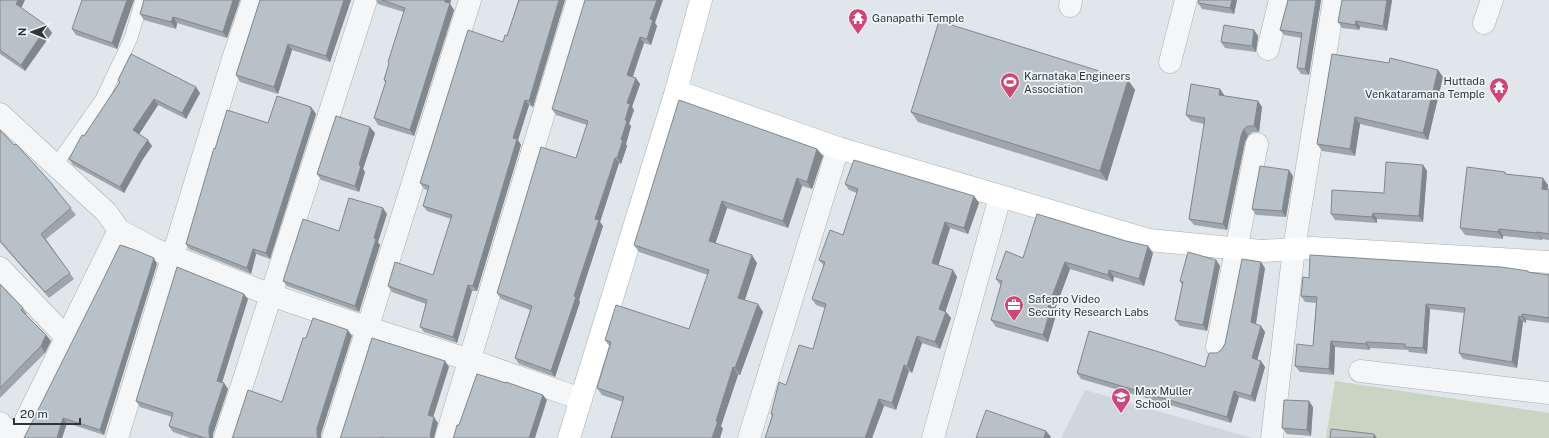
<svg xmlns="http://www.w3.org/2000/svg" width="1549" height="438" font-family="'Public Sans',sans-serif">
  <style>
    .built { fill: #cfd6dc }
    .green { fill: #cad4c2 }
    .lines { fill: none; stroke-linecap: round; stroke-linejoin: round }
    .lane-casing { stroke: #a6aeb4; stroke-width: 14 }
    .street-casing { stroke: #a6aeb4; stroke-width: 23 }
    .secondary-casing { stroke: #a6aeb4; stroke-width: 23 }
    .lane { stroke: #f4f6f8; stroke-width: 13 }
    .street { stroke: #f4f6f8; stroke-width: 22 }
    .secondary { stroke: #fff; stroke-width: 22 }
    .wall { fill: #9ea6ab }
    .shaded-wall { fill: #81878b }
    .building { fill: #b8c1c7; stroke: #81878b }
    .labels { text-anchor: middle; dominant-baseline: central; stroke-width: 3.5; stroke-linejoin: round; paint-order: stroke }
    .poi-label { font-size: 11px; fill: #293742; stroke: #f1f5f7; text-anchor: start }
  </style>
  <rect width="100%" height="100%" fill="#e1e6ea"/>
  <path class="built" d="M1085 390 1252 438H1061Z"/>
  <path class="green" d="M1335 381 1549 413V438H1326Z"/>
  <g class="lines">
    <g class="lane-casing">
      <path id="lane" d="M55 166 102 99 131 38 142 0"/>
    </g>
    <g class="street-casing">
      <g id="street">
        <path d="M1070 6 1071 0"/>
        <path d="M1484 23 1492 0"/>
        <path d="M1268 49 1280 0"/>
        <path d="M1170 62 1186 0"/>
        <path d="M0 114 106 212 119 230 154 249 172 256 271 295 368 328 470 360 581 399"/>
        <path d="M0 268 67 338"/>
        <path d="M1217 347 1257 144"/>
        <path d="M1360 371 1549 393"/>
        <path d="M0 423 15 438"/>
        <path d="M17 438 119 230"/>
        <path d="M117 438 233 59 253 0"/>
        <path d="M225 438 366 0"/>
        <path d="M333 438 470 0"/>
        <path d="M446 438 578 0"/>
        <path d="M749 438 838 148"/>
        <path d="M933 438 1000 197"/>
        <path d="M1272 438 1294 248 1334 0"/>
      </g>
    </g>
    <g class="secondary-casing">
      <g id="secondary">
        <path d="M676 91 838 148 1149 240 1261 251 1313 248 1549 262"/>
        <path d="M569 438 676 91 701 0"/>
      </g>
    </g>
    <use href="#lane" class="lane"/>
    <use href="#street" class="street"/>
    <use href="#secondary" class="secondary"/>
  </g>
  <g class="wall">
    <path d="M0 0 21 8 47 26 52 33 25 71 0 54Z"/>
    <path d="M134 0 117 49 76 35 72 29Z"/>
    <path d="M240 0 227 38 177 23 176 29 144 20 140 14Z"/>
    <path d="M260 0H351L330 62 292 50 278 94 240 82 236 75Z"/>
    <path d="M376 0H451L450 4 454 10 414 136 378 125 374 118 386 83 384 80 389 64 388 62 404 12 378 4Z"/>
    <path d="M518 0H565L533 107 529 105 518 140 521 145 477 291H472L457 343 424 332 420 327 426 304 392 292 388 286 433 275 451 219 427 211 423 206 428 190 424 189 420 183 507 36 518 1Z"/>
    <path d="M1199 0H1237L1234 14 1202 9 1198 3Z"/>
    <path d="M1288 0H1321L1309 75 1301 74 1297 68 1302 38 1284 35 1280 30Z"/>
    <path d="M1392 0 1387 31 1360 27 1359 30 1342 28 1338 22Z"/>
    <path d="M655 23 657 26 651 45 644 43 633 77 640 84 632 107 634 110 629 124 631 126 626 144 627 146 621 164 619 163 600 222 603 226 579 300 580 302 555 377 519 364 515 358 530 310 501 299 497 293 576 158 587 125 556 115 552 109Z"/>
    <path d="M1254 30 1258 36 1256 52 1225 48 1221 42Z"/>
    <path d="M1389 63 1438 70 1443 77 1428 140 1360 124 1355 156 1322 151 1317 144Z"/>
    <path d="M118 80 200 93 186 119 158 105 139 134 152 146 143 159 124 193 73 165 69 159 119 83Z"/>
    <path d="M1128 80 1135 90 1107 181 918 122 911 112Z"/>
    <path d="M1220 89 1224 95V96L1258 101 1262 107 1259 132H1253L1248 136 1245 142 1227 230 1194 225 1189 219 1204 124 1191 121 1186 115Z"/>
    <path d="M311 107 316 114 270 259 256 254 251 274 189 249 186 244 215 149 268 123Z"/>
    <path d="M0 130 53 185 58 191H57L76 215 46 239 74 279 49 298 0 242Z"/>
    <path d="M375 133 363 169 365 172 359 192 321 180 317 174Z"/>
    <path d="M817 149 823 156 812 189 802 186 788 228 727 208 715 243 757 263 745 300 763 312 740 375H738L721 426 723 429 623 402 602 395 597 388 610 347 605 340 689 329 708 275 639 252 634 245Z"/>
    <path d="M1423 165 1427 171 1423 222 1377 219V223L1335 220 1331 214 1384 193Z"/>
    <path d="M1507 174 1548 185 1547 189 1549 190V240L1542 239V240L1503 236V239L1465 235 1460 228Z"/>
    <path d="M1293 176 1286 217 1256 215 1252 209Z"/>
    <path d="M845 184 974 196 979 203 968 234 950 228 938 265 953 270 957 277 945 311 951 318 940 349 922 343 912 373 909 371 896 410 884 406 872 438H765L772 416 771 414 786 385 813 349 825 308 816 305 812 299 824 266 819 260 843 235 857 193 849 190Z"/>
    <path d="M387 214 378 242 380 245 359 312 287 286 283 281 339 231Z"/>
    <path d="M1126 241 1148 246 1153 253 1144 286 1114 277 1113 282 1070 269 1054 312 1056 315 1048 342 996 327 991 320 1001 286 996 279 1023 258Z"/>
    <path d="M1216 260 1220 266 1207 331 1180 326 1175 320 1182 285 1180 281Z"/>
    <path d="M157 264 104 435 67 423 62 438H24Z"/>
    <path d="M1265 268 1256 324 1265 332 1257 360 1265 367 1255 402 1239 397 1231 423 1081 379 1077 373 1205 367 1222 349Z"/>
    <path d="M1529 273 1549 275V323L1526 320V323L1523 322 1517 368 1463 359 1459 353 1464 313 1430 309 1427 354 1409 352 1408 350 1370 348V350L1335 347 1334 375 1300 372 1295 366 1313 346 1316 303 1305 302 1301 296 1309 278Z"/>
    <path d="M0 284 23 308 27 314 26 315 46 335 51 341 45 353 0 398Z"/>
    <path d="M248 299 222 382 224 383 228 389 213 434V438H191L173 432 169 426 172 417 140 407 136 401Z"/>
    <path d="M1313 407 1311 436 1287 434 1282 428Z"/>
  </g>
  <g class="shaded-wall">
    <path d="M18 0H25L20 11 16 4Z"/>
    <path d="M127 0H134L117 49 112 43Z"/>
    <path d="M233 0H240L227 38 223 32Z"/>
    <path d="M344 0H351L330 62 326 56Z"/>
    <path d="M445 0H451L450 4 454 10 414 136 410 130Z"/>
    <path d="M559 0H565L533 107 529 101Z"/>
    <path d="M657 0H663L655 23 657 26 651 45 647 39 650 19Z"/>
    <path d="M1232 0H1237L1234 14 1230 8Z"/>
    <path d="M1316 0H1321L1309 75 1305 69Z"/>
    <path d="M1387 0H1392L1387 31 1383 26Z"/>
    <path d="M173 17 177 23 176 29 171 22Z"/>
    <path d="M1356 21 1360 27 1359 30 1355 25Z"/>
    <path d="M47 26 52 33 25 71 21 65Z"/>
    <path d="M1254 30 1258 36 1256 52 1252 46Z"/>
    <path d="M640 37 644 43 631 81 627 75Z"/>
    <path d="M288 44 292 50 278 94 274 87Z"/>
    <path d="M1438 70 1443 77 1428 140 1423 133Z"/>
    <path d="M636 78 640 84 632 107 634 110 629 124 631 126 626 144 627 146 621 164 617 158 627 103Z"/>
    <path d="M1128 80 1135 90 1107 181 1100 171Z"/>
    <path d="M196 87 200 93 186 119 182 113Z"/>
    <path d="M1220 89 1224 95 1223 101 1219 95Z"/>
    <path d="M154 99 158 105 138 136 133 130Z"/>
    <path d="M525 100 529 105 518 140 521 145 477 291 473 286 513 138Z"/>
    <path d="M1258 101 1262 107 1259 132 1254 126Z"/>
    <path d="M311 107 316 114 270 259 266 253Z"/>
    <path d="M1355 117 1360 124 1355 156 1350 149Z"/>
    <path d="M370 127 375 133 363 169 365 172 359 192 355 186 359 165Z"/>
    <path d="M1244 129 1248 136 1245 142 1227 230 1223 224 1241 136Z"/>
    <path d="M148 140 152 146 143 159 124 193 120 187 139 153Z"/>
    <path d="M817 149 823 156 812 189 807 182Z"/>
    <path d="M615 158 619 163 600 222 603 226 579 300 580 302 555 377 551 371 595 219Z"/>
    <path d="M1423 165 1427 171 1423 222 1419 216Z"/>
    <path d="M1289 170 1293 176 1286 217 1282 211Z"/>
    <path d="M797 178 802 186 788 228 783 221Z"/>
    <path d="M1543 178 1548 185 1547 196 1542 189Z"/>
    <path d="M974 196 979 203 968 234 964 228Z"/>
    <path d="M722 201 727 208 714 248 709 241Z"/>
    <path d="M383 208 387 214 378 242 380 245 359 312 355 306 374 238Z"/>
    <path d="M1373 213 1377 219V223L1372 217Z"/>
    <path d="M945 222 950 228 937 270 932 263Z"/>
    <path d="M1499 229 1503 236V239L1498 232Z"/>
    <path d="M1537 232 1542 239V240L1537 233Z"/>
    <path d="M1148 246 1153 253 1144 286 1139 279Z"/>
    <path d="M253 249 256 254 251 274 247 268Z"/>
    <path d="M752 255 757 263 743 305 738 298Z"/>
    <path d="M154 258 157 264 104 435 100 430Z"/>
    <path d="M1216 260 1220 266 1207 331 1203 325Z"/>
    <path d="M1065 262 1070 269 1054 312 1056 315 1048 342 1043 335 1048 307Z"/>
    <path d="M1261 262 1265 268 1255 328 1251 322Z"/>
    <path d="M953 270 957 277 944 316 939 309Z"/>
    <path d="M1109 270 1114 277 1113 282 1108 275Z"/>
    <path d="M468 285 472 291 457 343 453 337Z"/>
    <path d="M244 294 248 299 221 386 217 381Z"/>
    <path d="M758 304 763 312 740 375 735 368Z"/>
    <path d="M1426 304 1430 309 1427 354 1423 348Z"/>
    <path d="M946 312 951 318 940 349 935 342Z"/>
    <path d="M1522 314 1526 320V323L1522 317Z"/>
    <path d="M1519 316 1523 322 1517 368 1512 362Z"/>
    <path d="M1261 326 1265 332 1256 364 1252 358Z"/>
    <path d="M348 330 352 336 321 434V438H318L317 435V428Z"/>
    <path d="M46 335 51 341 45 353 41 346Z"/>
    <path d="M917 336 922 343 912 373 907 366Z"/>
    <path d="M1331 341 1335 347 1334 375 1329 369Z"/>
    <path d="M1366 342 1370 348V350L1366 344Z"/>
    <path d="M445 361 449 367 432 421 428 415Z"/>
    <path d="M1261 361 1265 367 1255 402 1251 396Z"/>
    <path d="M904 365 909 371 896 410 892 403Z"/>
    <path d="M733 367 738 375 721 426 723 429 720 438H712L716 421Z"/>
    <path d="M224 383 228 389 213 434V438H210L209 434V428Z"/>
    <path d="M1234 391 1239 397 1231 423 1227 417Z"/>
    <path d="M543 395 547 400 535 438H529Z"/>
    <path d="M879 399 884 406 872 438H865Z"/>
    <path d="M1309 401 1313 407 1311 436 1307 430Z"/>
    <path d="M434 417 438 423 434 438H431L430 435Z"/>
    <path d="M63 418 67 423 62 438H57Z"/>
    <path d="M1046 431 1051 437 1050 438H1044Z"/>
    <path d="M1374 434 1377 438H1374Z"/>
  </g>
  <g class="building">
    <path d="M0 0H18L16 4 47 26 21 65 0 50Z"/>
    <path d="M82 0H127L112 43 72 29Z"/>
    <path d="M144 0H233L223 32 173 17 171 22 140 14Z"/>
    <path d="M260 0H344L326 56 288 44 274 87 236 75Z"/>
    <path d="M382 0H445V2L450 3 410 130 374 118 386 81 384 80 389 63 388 62 405 8Z"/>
    <path d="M519 0H559L529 101 525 100 513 138 517 139 473 286 468 285 453 337 420 327 427 300 388 286 395 262 433 275 452 215 423 206 429 186 420 183 468 30 503 42 505 35 507 36Z"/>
    <path d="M585 0H657L650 19 653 20 647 39 640 37 627 75 636 78 627 103 630 104 625 120 627 121 621 140H623L617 158H615L595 219 599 220 574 296 576 297 551 371 515 358 532 306 497 293 541 147 576 158 588 121 552 109Z"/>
    <path d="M1199 0H1232L1230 8 1198 3Z"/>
    <path d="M1288 0H1316L1305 69 1297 68 1302 33 1280 30Z"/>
    <path d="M1342 0H1387L1383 26 1356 21 1355 25 1338 22Z"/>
    <path d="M939 21 1128 80 1100 171 911 112Z"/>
    <path d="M1224 25 1254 30 1252 46 1221 42Z"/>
    <path d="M131 54 196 87 182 113 154 99 133 130 148 140 139 153 120 187 69 159 82 135 84 136 120 82 118 80Z"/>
    <path d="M1332 54 1389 63 1390 58 1438 70 1423 133 1355 117 1350 149 1317 144Z"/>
    <path d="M1191 84 1220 89 1219 95 1258 101 1254 126H1248L1244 129 1241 136 1223 224 1189 219 1205 118 1186 115Z"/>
    <path d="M277 96 311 107 310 109H312L266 253 253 249 247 268 186 244 214 148 215 149 227 110 268 123Z"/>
    <path d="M679 100 817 149 807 182 797 178 783 221 722 201 709 241 752 255 738 298 758 304 735 368 733 367 716 421H718L712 438H611L624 397 597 388 611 342 605 340 616 305 689 329 709 270 634 245Z"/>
    <path d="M336 116 370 127 359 165 361 166 355 186 317 174Z"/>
    <path d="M0 130 14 145 16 144 53 185V186L71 208 41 234 70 273 45 292 0 241Z"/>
    <path d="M854 160 974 196 964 228 945 222 932 263 953 270 939 309 946 312 935 342 917 336 907 366 904 365 892 403 879 399 865 438H765L773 414H771L779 382 786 385 799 345 813 349 826 304 812 299 825 262 819 260 830 230 843 235 858 189 845 184Z"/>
    <path d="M1386 162 1423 165 1419 216 1373 213 1372 217 1331 214 1332 190 1384 193Z"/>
    <path d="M1260 166 1289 170 1282 211 1252 209Z"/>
    <path d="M1467 167 1505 172V174L1543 178 1542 189 1549 190V234L1537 232V233L1499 229 1498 232 1460 228Z"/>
    <path d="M349 198 383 208 374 238 376 239 355 306 283 281 303 219 339 231Z"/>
    <path d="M1037 214 1126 241 1148 246 1139 279 1109 270 1108 275 1065 262 1048 307 1051 308 1043 335 991 320 1002 281 996 279 1006 251 1023 258Z"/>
    <path d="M120 245 135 250 154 258 100 430 63 418 57 438H24L102 282Z"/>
    <path d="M1188 252 1216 260 1203 325 1175 320 1183 282 1180 281Z"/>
    <path d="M1310 255 1501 267 1528 271V272L1549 275V318L1522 314V317L1519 316 1512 362 1459 353 1465 308 1426 304 1423 348 1405 347V344L1366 342V344L1331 341 1329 369 1295 366 1297 344 1313 346 1317 297 1301 296 1303 277 1309 278Z"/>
    <path d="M1242 259 1261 262 1251 322 1261 326 1252 358 1261 361 1251 396 1234 391 1227 417 1077 373 1089 331 1156 351 1205 367 1209 353H1217L1222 349 1225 344Z"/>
    <path d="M177 267 244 294 217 381 224 383 209 428V434L210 438H205L169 426 173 413 136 401Z"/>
    <path d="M0 284 23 308 21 310 46 335 41 346 0 388Z"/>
    <path d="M313 318 348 330 317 428V435L318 438H232L233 436 248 390 282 402 303 338H306Z"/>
    <path d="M372 338 445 361 428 415 434 417 430 435 431 438H385L381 437 380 438H340L341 436Z"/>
    <path d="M477 374 506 383V382L543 395 529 438H453L454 436 457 425H459Z"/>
    <path d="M1284 400 1309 401 1307 430 1282 428Z"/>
    <path d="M986 410 1046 431 1044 438H976Z"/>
    <path d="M1331 429 1374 434V438H1330Z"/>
  </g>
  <defs>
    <g id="temple-pin" transform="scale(1)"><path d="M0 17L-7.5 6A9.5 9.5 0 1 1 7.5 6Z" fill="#ce4776" stroke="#f1f5f7"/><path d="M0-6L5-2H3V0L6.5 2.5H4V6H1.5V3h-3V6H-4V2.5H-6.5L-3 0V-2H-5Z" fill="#fff"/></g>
    <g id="stadium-pin" transform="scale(1)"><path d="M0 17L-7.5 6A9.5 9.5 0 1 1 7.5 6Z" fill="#ce4776" stroke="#f1f5f7"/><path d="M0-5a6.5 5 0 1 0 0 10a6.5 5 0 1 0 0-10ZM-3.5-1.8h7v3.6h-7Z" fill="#fff"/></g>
    <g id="office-pin" transform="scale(1)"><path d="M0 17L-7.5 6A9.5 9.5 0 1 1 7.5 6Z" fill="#ce4776" stroke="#f1f5f7"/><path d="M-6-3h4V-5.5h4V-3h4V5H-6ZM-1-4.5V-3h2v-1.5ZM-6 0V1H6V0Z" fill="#fff"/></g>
    <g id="school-pin" transform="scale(1)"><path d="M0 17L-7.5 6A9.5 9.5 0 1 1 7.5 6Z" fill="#ce4776" stroke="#f1f5f7"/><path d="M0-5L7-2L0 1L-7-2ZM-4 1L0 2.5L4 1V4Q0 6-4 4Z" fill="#fff"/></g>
  </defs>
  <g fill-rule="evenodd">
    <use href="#temple-pin" x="858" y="18"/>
    <use href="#stadium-pin" x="1010" y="82"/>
    <use href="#temple-pin" x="1499" y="87"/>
    <use href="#office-pin" x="1014" y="305"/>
    <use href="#school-pin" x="1121" y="397"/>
  </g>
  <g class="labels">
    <g class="poi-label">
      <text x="872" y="18">Ganapathi Temple</text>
      <text x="1024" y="76">Karnataka Engineers<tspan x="1024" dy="13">Association</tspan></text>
      <text x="1485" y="81" text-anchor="end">Huttada<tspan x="1485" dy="13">Venkataramana Temple</tspan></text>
      <text x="1028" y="299">Safepro Video<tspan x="1028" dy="13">Security Research Labs</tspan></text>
      <text x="1135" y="391">Max Muller<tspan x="1135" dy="13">School</tspan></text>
    </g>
  </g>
  <g transform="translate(32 32) rotate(271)" stroke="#f1f5f7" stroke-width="3" paint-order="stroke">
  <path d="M0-3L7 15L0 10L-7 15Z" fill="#293742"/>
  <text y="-6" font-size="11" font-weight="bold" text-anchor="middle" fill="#293742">N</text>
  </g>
  <path d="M14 418v6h66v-6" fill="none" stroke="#293742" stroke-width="2"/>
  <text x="20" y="418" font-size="12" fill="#293742" stroke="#f1f5f7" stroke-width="3" paint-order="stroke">20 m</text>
</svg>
